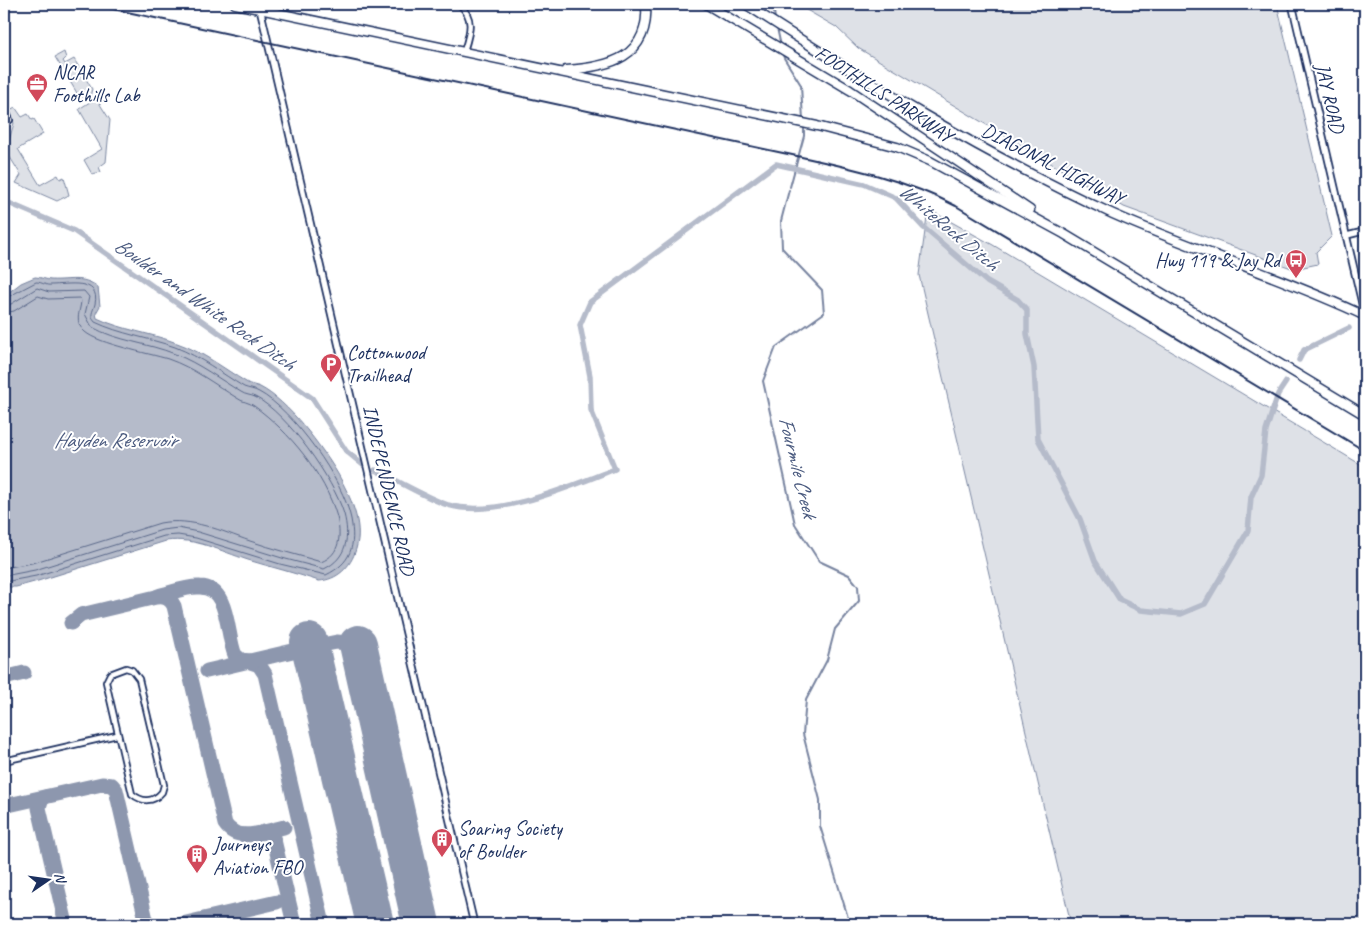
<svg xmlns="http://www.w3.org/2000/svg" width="1369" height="928" font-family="Caveat,sans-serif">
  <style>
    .green { fill: #dee1e7; stroke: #7c88a2 }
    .water { fill: #b5bbca; stroke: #77839f }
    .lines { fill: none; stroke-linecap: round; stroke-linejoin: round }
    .shore { stroke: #596789; stroke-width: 1 }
    .stream { stroke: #77839f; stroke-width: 2 }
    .canal { stroke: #b5bbca; stroke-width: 5.5 }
    .taxiway { stroke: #8d97ae; stroke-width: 15 }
    .runway { stroke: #8d97ae; stroke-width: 38 }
    .minor-casing { stroke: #1b2f5e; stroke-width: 8 }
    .tertiary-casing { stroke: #1b2f5e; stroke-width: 9 }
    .trunk-casing { stroke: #1b2f5e; stroke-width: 11 }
    .minor { stroke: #fff; stroke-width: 4.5 }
    .tertiary { stroke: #fff; stroke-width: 5.5 }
    .trunk { stroke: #fff; stroke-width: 8 }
    .rail { stroke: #1b2f5e; stroke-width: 2 }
    .labels { text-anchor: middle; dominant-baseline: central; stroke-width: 4; stroke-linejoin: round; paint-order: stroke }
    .poi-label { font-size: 20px; fill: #1b2f5e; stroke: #fff; text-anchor: start }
    .street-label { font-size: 20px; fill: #1b2f5e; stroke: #fff }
    .water-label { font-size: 21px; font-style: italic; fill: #49597e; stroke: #fff }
  </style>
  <rect width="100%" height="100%" fill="#fff"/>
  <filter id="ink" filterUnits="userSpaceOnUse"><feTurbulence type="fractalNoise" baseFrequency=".02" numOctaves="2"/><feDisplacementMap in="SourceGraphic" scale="10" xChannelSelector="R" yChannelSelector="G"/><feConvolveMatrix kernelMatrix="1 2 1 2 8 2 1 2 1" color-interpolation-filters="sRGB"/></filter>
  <g filter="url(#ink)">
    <g class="green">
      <path d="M796 4H1277L1332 236 1316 252 1318 264 1294 269 1124 207 858 48 836 27Z"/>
      <path d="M64 52 66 58 63 61 65 64 74 59 92 89 90 97 85 100H81L75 94 77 93 55 57Z"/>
      <path d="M96 98 110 120 106 162 99 167 101 172 92 174 84 160 102 149 79 109Z"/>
      <path d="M15 107 22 117 28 114 32 120 34 119 43 134 18 149 40 185 58 175 60 179 64 177 69 195 57 201 16 183 21 175 6 151 14 123 7 112Z"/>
      <path d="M928 209 993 245 1365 467V924H1071L919 275Z"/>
    </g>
    <path class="water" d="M35 277C41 277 46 280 51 280 70 281 82 275 98 287L100 306 96 313 97 318C122 330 151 333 177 343 203 352 223 368 246 382 250 385 256 385 260 387 288 401 322 447 338 474 350 496 364 524 356 549 351 567 337 580 319 581 295 573 271 567 248 560 220 551 195 537 166 541L38 581 16 587H4V296L21 283Z"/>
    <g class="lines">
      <g class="shore">
        <path d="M4 299 36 282C42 282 46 286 51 285 66 285 101 277 95 304 93 312 89 315 95 322 120 334 149 338 175 347 201 357 221 373 244 387 249 389 254 389 259 392 293 410 344 481 351 519 356 546 351 563 326 575L280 564 196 538 178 535 164 536 36 576 4 582"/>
        <path d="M4 306 11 304 37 288 49 292 84 291 89 297 85 314 92 327C117 341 148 343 175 354 200 364 219 379 241 392 245 395 251 395 255 397 287 413 334 480 344 514 350 537 347 558 324 569L282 558 198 532 178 528 162 530 35 570 4 576"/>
        <path d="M4 313 14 311 38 296 48 299 80 298C84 306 71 320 85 332 99 344 148 353 168 359 194 368 214 384 237 398 242 402 249 402 254 406 289 431 325 475 337 517 341 535 341 554 321 562 298 555 273 549 250 541 221 531 192 517 160 523L32 563 4 568"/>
      </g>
      <g class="stream">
        <path d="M773 4 775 19"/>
        <path d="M777 28 781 46"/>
        <path d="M782 53 784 58 801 85 803 120"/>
        <path d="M790 187 804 136V125"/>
        <path d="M789 190 781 221 782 248 822 290 824 313 776 347 763 381 795 524 819 561 849 575 858 586 859 601 835 629 827 660 806 700 803 734 820 800V826L850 924"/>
      </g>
      <g class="canal">
        <path d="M4 201 74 231 312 398 346 451 363 465"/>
        <path d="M1299 360 1304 350 1349 328"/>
        <path d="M375 470C397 480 426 498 448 505 497 519 569 487 615 469L591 410 590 376 580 325 590 302 776 164 864 184 896 198 924 228 987 282 1018 300 1027 310V334L1034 367 1038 439 1080 519 1095 561 1120 600 1141 610 1181 614 1205 604 1248 531 1251 497 1261 475 1266 431 1278 394 1286 382"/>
      </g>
      <g class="taxiway">
        <path d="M158 596C171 593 186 586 200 587 230 587 226 635 235 655L241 660 249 661"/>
        <path d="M71 623 81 615 156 597C165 596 170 598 174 606L225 824C238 844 265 831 284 827"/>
        <path d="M297 650 337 642 358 644"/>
        <path d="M247 661 259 665 265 674 323 924"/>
        <path d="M207 671 297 650 310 657 315 667"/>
        <path d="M4 678 24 673"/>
        <path d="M45 797 41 800 39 808 66 924"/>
        <path d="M4 806 102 784 112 785 116 790 147 924"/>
        <path d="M274 840 294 924"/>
        <path d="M182 924 277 902"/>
      </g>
      <g class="runway">
        <path d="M309 642 375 924"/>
        <path d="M358 644 421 924"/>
      </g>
      <g class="minor-casing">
        <g id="minor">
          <path d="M459 4C475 18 470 32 464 51"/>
          <path d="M4 107 10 120 4 125"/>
          <path d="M1345 236 1365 231"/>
          <path d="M126 668 132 670 139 679 164 785 162 792C153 803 142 802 132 794L106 682 110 674Z"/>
          <path d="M4 761 117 735"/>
        </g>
      </g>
      <g class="tertiary-casing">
        <g id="tertiary">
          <path d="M259 4 474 924"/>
          <path d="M1292 4 1365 316"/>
        </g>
      </g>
      <g class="trunk-casing">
        <g id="trunk">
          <path d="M235 4 817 126 897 147 930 161 1064 234 1365 415"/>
          <path d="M706 4 850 90 1030 210"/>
          <path d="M745 4C863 80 985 155 1113 214 1196 251 1283 277 1365 316"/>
          <path d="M566 70C609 67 650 58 646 4"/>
        </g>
      </g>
      <use href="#minor" class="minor"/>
      <use href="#tertiary" class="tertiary"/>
      <use href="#trunk" class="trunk"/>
      <path class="rail" d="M90 4 797 156C852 168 906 180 956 206L1365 451"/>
    </g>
  </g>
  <defs>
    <g id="office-pin" transform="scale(1.125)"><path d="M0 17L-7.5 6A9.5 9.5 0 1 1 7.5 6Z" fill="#d1495b" stroke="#fff"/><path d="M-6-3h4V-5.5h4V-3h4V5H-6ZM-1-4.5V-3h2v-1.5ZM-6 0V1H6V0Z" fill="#fff"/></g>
    <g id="bus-pin" transform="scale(1.125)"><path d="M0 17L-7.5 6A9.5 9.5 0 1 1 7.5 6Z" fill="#d1495b" stroke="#fff"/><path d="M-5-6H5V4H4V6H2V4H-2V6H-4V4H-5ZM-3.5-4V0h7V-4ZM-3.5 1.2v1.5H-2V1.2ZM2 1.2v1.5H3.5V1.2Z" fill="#fff"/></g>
    <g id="parking-pin" transform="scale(1.125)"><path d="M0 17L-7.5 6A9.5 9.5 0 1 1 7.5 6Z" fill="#d1495b" stroke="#fff"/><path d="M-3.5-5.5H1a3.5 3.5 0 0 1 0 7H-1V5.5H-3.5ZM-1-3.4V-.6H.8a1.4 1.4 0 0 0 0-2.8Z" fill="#fff"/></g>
    <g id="building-pin" transform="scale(1.125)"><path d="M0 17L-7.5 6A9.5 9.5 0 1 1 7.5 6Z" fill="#d1495b" stroke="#fff"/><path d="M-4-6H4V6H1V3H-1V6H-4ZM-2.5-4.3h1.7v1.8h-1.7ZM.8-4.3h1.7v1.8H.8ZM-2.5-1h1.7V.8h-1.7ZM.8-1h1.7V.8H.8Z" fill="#fff"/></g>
  </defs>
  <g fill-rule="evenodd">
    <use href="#office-pin" x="37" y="84"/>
    <use href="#bus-pin" x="1296" y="260"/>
    <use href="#parking-pin" x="331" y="364"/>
    <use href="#building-pin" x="442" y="839"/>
    <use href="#building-pin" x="197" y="855"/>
  </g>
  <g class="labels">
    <g class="poi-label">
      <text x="53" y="72">NCAR<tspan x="53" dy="23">Foothills Lab</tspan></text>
      <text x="1280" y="260" text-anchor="end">Hwy 119 &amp; Jay Rd</text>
      <text x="347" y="352">Cottonwood<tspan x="347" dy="23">Trailhead</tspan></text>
      <text x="458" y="828">Soaring Society<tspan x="458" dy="23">of Boulder</tspan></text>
      <text x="213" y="844">Journeys<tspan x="213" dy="23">Aviation FBO</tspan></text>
    </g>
    <g class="street-label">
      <text transform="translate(884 94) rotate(33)">FOOTHILLS PARKWAY</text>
      <text transform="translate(1330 98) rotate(77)">JAY ROAD</text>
      <text transform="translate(1053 164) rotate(27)">DIAGONAL HIGHWAY</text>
      <text transform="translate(389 490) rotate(77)">INDEPENDENCE ROAD</text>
    </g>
    <g class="water-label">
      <text transform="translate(949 227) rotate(40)">WhiteRock Ditch</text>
      <text transform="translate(205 304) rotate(35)">Boulder and White Rock Ditch</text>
      <text x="115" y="440">Hayden Reservoir</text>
      <text transform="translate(798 467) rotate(76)">Fourmile Creek</text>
    </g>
  </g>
  <rect width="1369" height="928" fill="none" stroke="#fff" stroke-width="20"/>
  <rect x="10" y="10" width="1349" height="908" fill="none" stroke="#1b2f5e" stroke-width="2" filter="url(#ink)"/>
  <g transform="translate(48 880) rotate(77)" stroke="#ffffff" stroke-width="4" paint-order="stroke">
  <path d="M0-4L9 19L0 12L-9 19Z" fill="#1b2f5e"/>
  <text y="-8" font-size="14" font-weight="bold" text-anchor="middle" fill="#1b2f5e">N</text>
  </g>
</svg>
